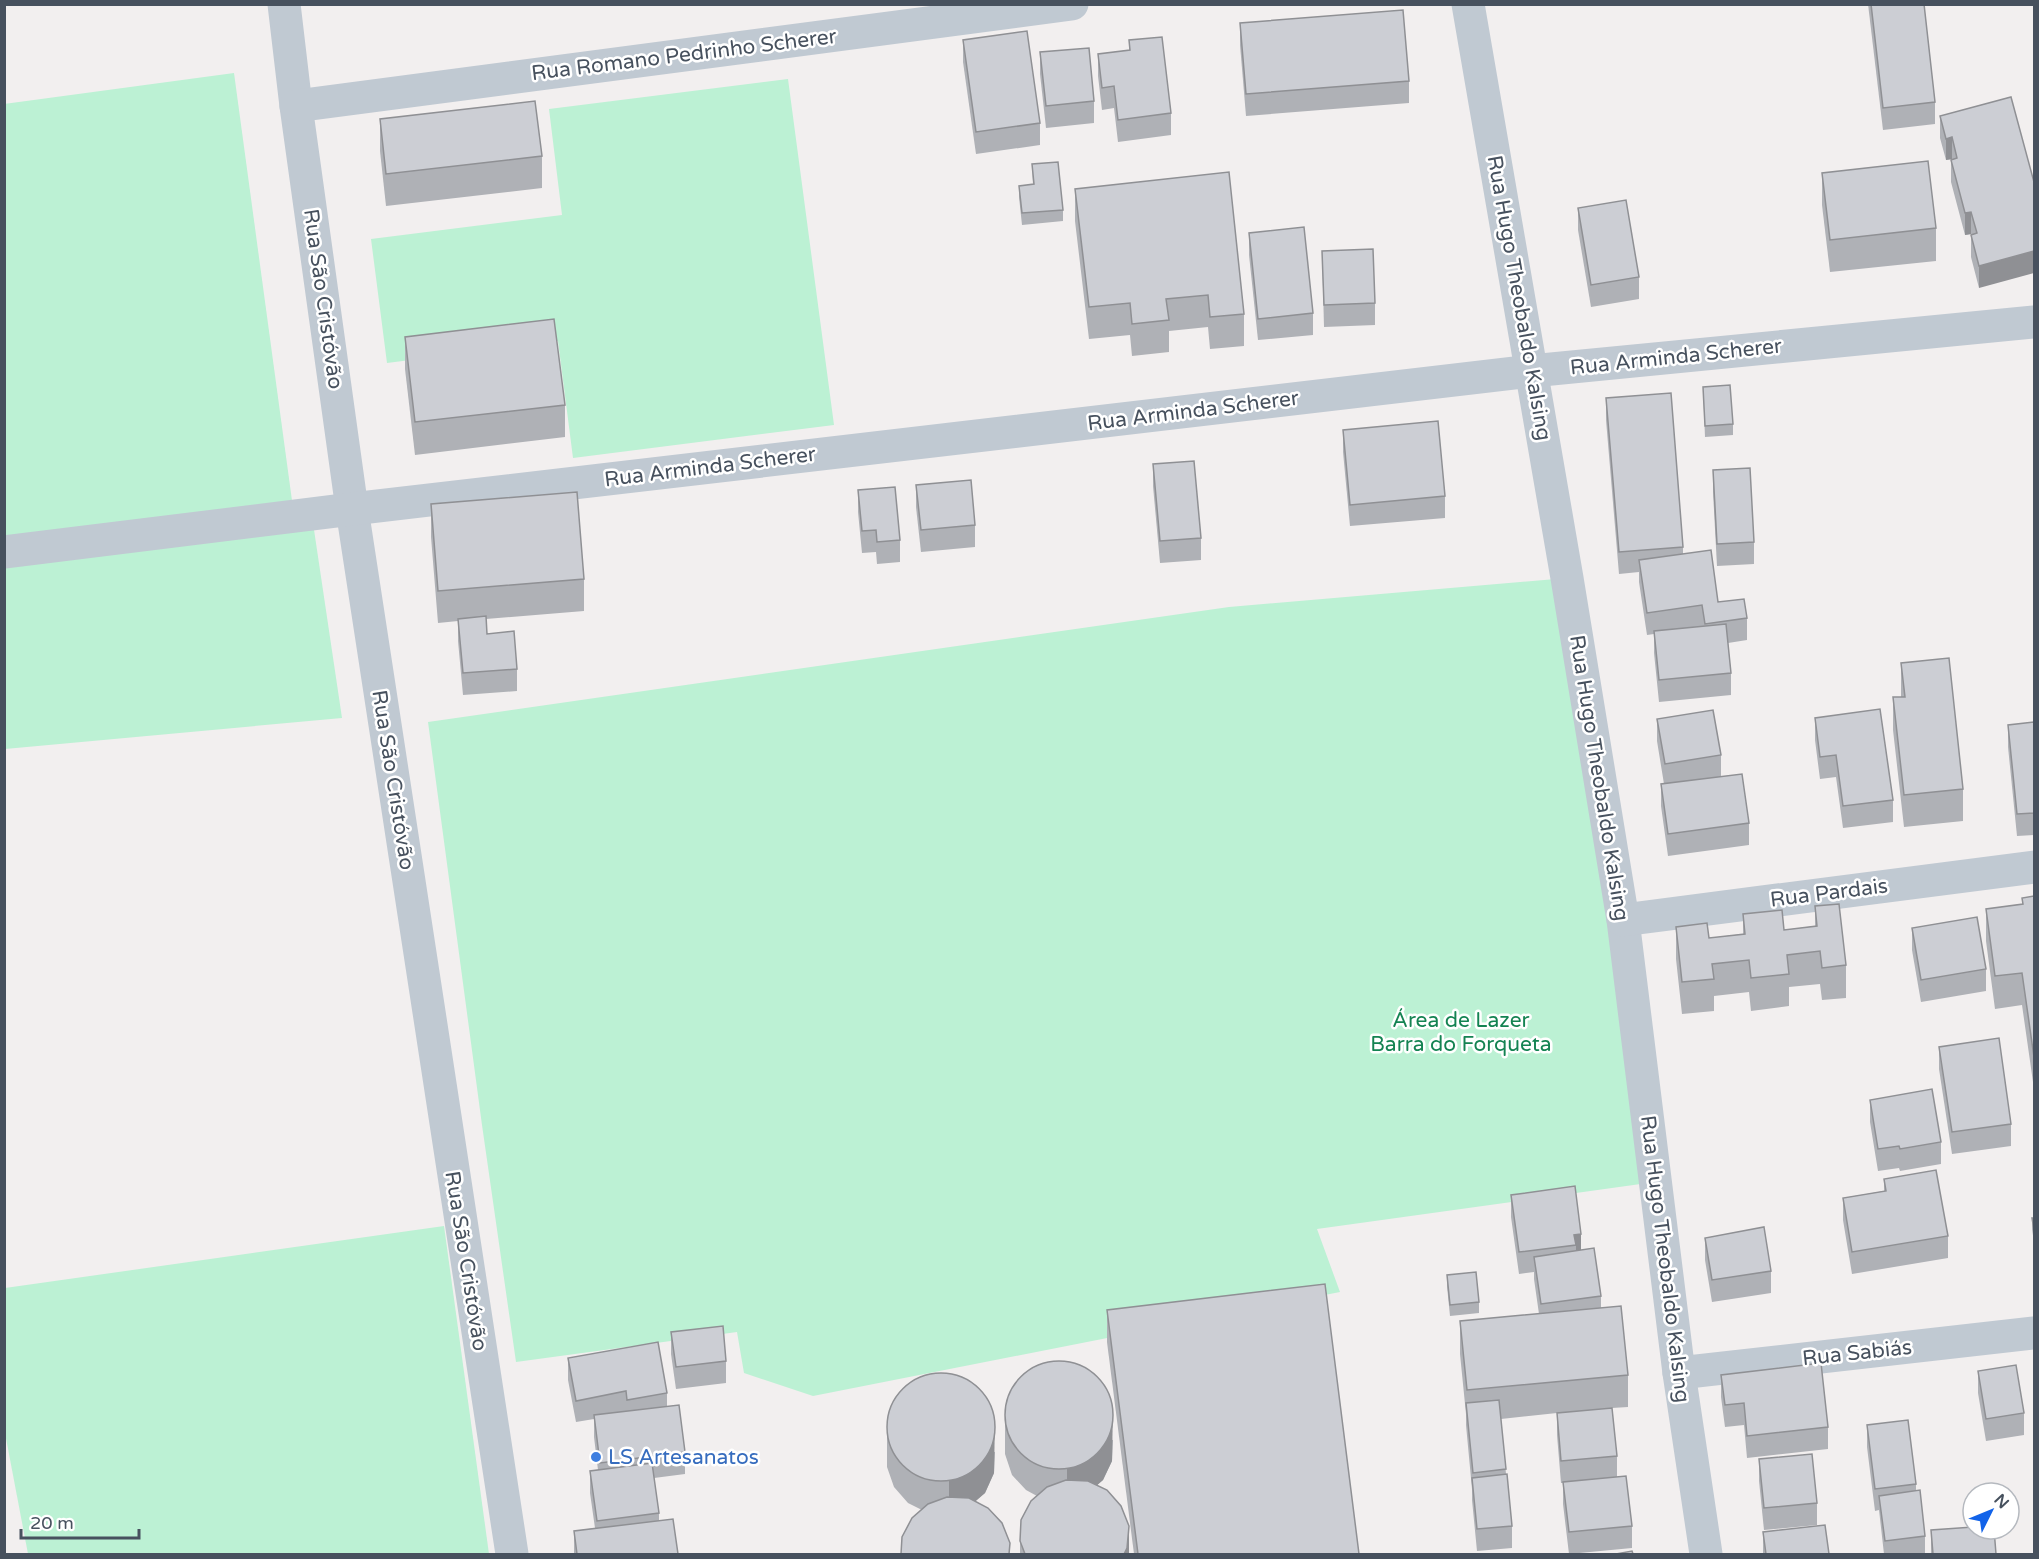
<svg xmlns="http://www.w3.org/2000/svg" width="2039" height="1559" font-family="'Varela Round',sans-serif">
  <style>
    .green { fill: #bcf1d4 }
    .lines { fill: none; stroke-linecap: round; stroke-linejoin: round }
    .minor { stroke: #c0c9d2; stroke-width: 33 }
    .wall { fill: #afb1b6 }
    .shaded-wall { fill: #8f9094 }
    .building { fill: #ccced4; stroke: #8f9094; stroke-width: 1.5 }
    .shop-dot { fill: #3f7fe0; stroke: #fff; stroke-width: 2 }
    .labels { text-anchor: middle; dominant-baseline: central; stroke-width: 5; stroke-linejoin: round; paint-order: stroke }
    .street-label { font-size: 21px; fill: #47515e; stroke: #fff }
    .park-label { font-size: 21px; fill: #148352; stroke: #fff }
    .shop-label { font-size: 21px; fill: #366cbe; stroke: #fff; text-anchor: start }
  </style>
  <rect width="100%" height="100%" fill="#f2efef"/>
  <g class="green">
    <path d="M234 73 293 508 5 536 4 104Z"/>
    <path d="M788 79 834 425 573 458 558 341 387 363 371 239 562 215 549 109Z"/>
    <path d="M313 523 342 718 5 749 4 564Z"/>
    <path d="M1567 578 1655 1182 1317 1229 1340 1292 813 1396 744 1373 737 1332 516 1362 482 1125 428 722 1229 607Z"/>
    <path d="M444 1226 489 1554H28L5 1433V1288Z"/>
  </g>
  <g class="lines">
    <g class="minor">
      <path d="M284 4 296 106 352 509 512 1554"/>
      <path d="M1468 4 1567 578 1623 920 1679 1373 1706 1554"/>
      <path d="M296 106 1072 4"/>
      <path d="M4 552 352 509 1531 371 2034 322"/>
      <path d="M1623 920 2034 867"/>
      <path d="M1679 1373 2034 1333"/>
    </g>
  </g>
  <g class="wall">
    <path d="M1868 4H1924L1935 102V124L1883 130Z"/>
    <path d="M1240 23 1409 81V103L1246 116 1240 45Z"/>
    <path d="M963 40 1040 123V145L976 154 963 62Z"/>
    <path d="M1129 40 1171 113V135L1118 142 1114 108 1102 110 1098 76V54L1129 50Z"/>
    <path d="M1040 52 1094 101V123L1046 128 1040 74Z"/>
    <path d="M2011 97 1979 288 1971 257V234L1965 235 1951 182V160L1952 159 1946 160 1940 138V116Z"/>
    <path d="M380 119 542 156V188L386 206 380 151Z"/>
    <path d="M1032 164 1063 210V221L1022 225 1019 197V186L1033 185Z"/>
    <path d="M1822 173 1936 228V261L1830 272 1822 205Z"/>
    <path d="M1075 189 1244 314V346L1210 349 1208 327 1169 331V352L1132 356 1130 335 1089 339 1075 221Z"/>
    <path d="M1578 208 1639 277V299L1591 307 1578 230Z"/>
    <path d="M1249 233 1313 313V335L1258 340 1249 255Z"/>
    <path d="M1322 251 1375 303V325L1324 327Z"/>
    <path d="M405 337 565 405V437L415 455 405 369Z"/>
    <path d="M1703 387 1733 424V435L1705 437Z"/>
    <path d="M1606 398 1683 547V554L1718 602 1747 618V640L1728 643 1731 673V695L1659 702 1654 653V634L1647 635 1639 582V572L1619 574 1606 420Z"/>
    <path d="M1343 430 1445 496V518L1350 526 1343 452Z"/>
    <path d="M1153 464 1201 538V560L1160 563 1153 486Z"/>
    <path d="M1713 470 1754 542V564L1717 566 1713 492Z"/>
    <path d="M916 485 975 525V547L921 552 916 507Z"/>
    <path d="M858 490 900 540V562L877 564 876 552 862 553 858 512Z"/>
    <path d="M431 504 584 579V611L486 619 487 634 517 669V691L463 695 458 641V621L438 623 431 537Z"/>
    <path d="M1901 663 1963 789V821L1904 827 1893 730V697H1901Z"/>
    <path d="M1815 718 1893 800V822L1843 828 1836 777 1820 779 1815 740Z"/>
    <path d="M1657 719 1721 755V777L1749 823V845L1668 856 1661 806V784H1664L1657 741Z"/>
    <path d="M2034 722V835L2017 836 2008 747V725Z"/>
    <path d="M2034 896V1089L2022 1005 1995 1009 1986 941V909L2022 904V898Z"/>
    <path d="M1815 906 1846 965V998L1822 1000 1820 984 1789 987V1006L1751 1011 1749 992 1714 996V1011L1682 1014 1676 959V927L1709 938 1743 934V914L1784 930 1815 926Z"/>
    <path d="M1912 928 1986 969V991L1921 1002 1912 950Z"/>
    <path d="M1939 1047 2011 1124V1146L1952 1154 1939 1069Z"/>
    <path d="M1870 1100 1941 1142V1164L1900 1171 1899 1168 1878 1171 1870 1122Z"/>
    <path d="M1884 1179 1948 1236V1258L1852 1274 1843 1220V1198L1884 1191Z"/>
    <path d="M1575 1186 1581 1250 1601 1296V1308L1628 1375V1407L1612 1408 1617 1456V1477L1632 1526V1548L1569 1554 1563 1504V1483H1561L1557 1435V1413L1501 1419 1506 1474 1512 1526V1548L1477 1551 1472 1500V1489L1466 1425V1414L1460 1354V1321L1539 1314 1534 1279V1272L1519 1274 1511 1217V1195Z"/>
    <path d="M2032 1218H2034V1242L2032 1229Z"/>
    <path d="M1705 1238 1771 1271V1293L1712 1302 1705 1260Z"/>
    <path d="M1447 1275 1479 1302V1313L1450 1316 1447 1286Z"/>
    <path d="M1107 1310 1359 1554H1134L1107 1342Z"/>
    <path d="M671 1332 726 1361V1383L676 1389 671 1354Z"/>
    <path d="M568 1358 667 1393V1407L685 1452V1474L654 1478 659 1513V1520L678 1554H574V1531L595 1528 590 1493V1471L598 1470 594 1437V1419L576 1422 568 1380Z"/>
    <path d="M1978 1371 2024 1413V1435L1986 1441 1978 1393Z"/>
    <path d="M1721 1375 1828 1427V1449L1747 1458 1744 1425 1725 1427 1721 1397Z"/>
    <path d="M1005 1422 1113 1440 1112 1461 1103 1480 1097 1485 1129 1554H1020V1541L1037 1496 1026 1490 1012 1475 1005 1454Z"/>
    <path d="M1867 1425 1916 1484V1491L1925 1536V1554H1884L1879 1510 1875 1511 1867 1447Z"/>
    <path d="M887 1434 995 1452 994 1473 985 1493 975 1501 1010 1554 908 1503 894 1487 887 1467Z"/>
    <path d="M1759 1459 1817 1503V1525L1764 1530 1759 1481Z"/>
    <path d="M1931 1530 1996 1554H1931Z"/>
    <path d="M1763 1532 1829 1554H1763Z"/>
  </g>
  <g class="shaded-wall">
    <path d="M1952 137V159L1946 160V139Z"/>
    <path d="M1971 212V234L1965 235V213Z"/>
    <path d="M2034 251V273L1979 288V266Z"/>
    <path d="M1581 1234V1256L1576 1257V1245L1574 1235Z"/>
    <path d="M1113 1407 1112 1461 1103 1480 1087 1494 1067 1501V1469Z"/>
    <path d="M995 1420 994 1473 985 1493 969 1507 949 1514V1481Z"/>
    <path d="M1129 1526V1554H1124Z"/>
  </g>
  <g class="building">
    <path d="M1871 4H1924L1935 102 1883 108Z"/>
    <path d="M1403 10 1409 81 1246 94 1240 23Z"/>
    <path d="M1027 31 1040 123 976 132 963 40Z"/>
    <path d="M1162 37 1171 113 1118 120 1114 86 1102 88 1098 54 1130 50 1129 40Z"/>
    <path d="M1089 48 1094 101 1046 106 1040 52Z"/>
    <path d="M2011 97 2034 182V251L1979 266 1971 235 1977 233 1971 212 1965 213 1951 160 1957 158 1952 137 1946 139 1940 116Z"/>
    <path d="M535 101 542 156 386 174 380 119Z"/>
    <path d="M1928 161 1936 228 1830 240 1822 173Z"/>
    <path d="M1058 162 1063 210 1022 213 1019 186 1034 184 1032 164Z"/>
    <path d="M1229 172 1244 314 1210 317 1208 295 1166 299 1169 320 1132 324 1130 303 1089 307 1075 189Z"/>
    <path d="M1626 200 1639 277 1591 285 1578 208Z"/>
    <path d="M1304 227 1313 313 1258 319 1249 233Z"/>
    <path d="M1373 249 1375 303 1324 305 1322 251Z"/>
    <path d="M554 319 565 405 415 422 405 337Z"/>
    <path d="M1730 385 1733 424 1705 426 1703 387Z"/>
    <path d="M1671 393 1683 547 1619 552 1606 398Z"/>
    <path d="M1438 421 1445 496 1350 505 1343 430Z"/>
    <path d="M1194 461 1201 538 1160 541 1153 464Z"/>
    <path d="M1750 468 1754 542 1717 544 1713 470Z"/>
    <path d="M971 480 975 525 921 530 916 485Z"/>
    <path d="M895 487 900 540 877 542 876 530 862 531 858 490Z"/>
    <path d="M577 492 584 579 438 591 431 504Z"/>
    <path d="M1711 550 1718 602 1744 599 1747 618 1705 624 1702 605 1647 613 1639 560Z"/>
    <path d="M486 616 487 634 514 631 517 669 463 673 458 619Z"/>
    <path d="M1726 624 1731 673 1659 680 1654 631Z"/>
    <path d="M1949 658 1963 789 1904 795 1893 697H1905L1901 663Z"/>
    <path d="M1880 709 1893 800 1843 806 1836 755 1820 757 1815 718Z"/>
    <path d="M1713 710 1721 755 1665 764 1657 719Z"/>
    <path d="M2034 722V813L2017 814 2008 725Z"/>
    <path d="M1742 774 1749 823 1668 834 1661 784Z"/>
    <path d="M2034 896V1057L2022 973 1995 976 1986 909 2023 904 2022 898Z"/>
    <path d="M1839 904 1846 965 1822 968 1820 951 1787 955 1789 974 1751 978 1749 960 1712 964 1714 979 1682 982 1676 927 1707 923 1709 938 1745 934 1743 914 1782 910 1784 930 1817 926 1815 906Z"/>
    <path d="M1977 917 1986 969 1921 980 1912 928Z"/>
    <path d="M1999 1038 2011 1124 1952 1132 1939 1047Z"/>
    <path d="M1932 1089 1941 1142 1900 1149 1899 1146 1878 1149 1870 1100Z"/>
    <path d="M1936 1170 1948 1236 1852 1252 1843 1198 1886 1191 1884 1179Z"/>
    <path d="M1575 1186 1581 1234 1574 1235 1576 1245 1519 1252 1511 1195Z"/>
    <path d="M2032 1218H2034V1230Z"/>
    <path d="M1764 1227 1771 1271 1712 1280 1705 1238Z"/>
    <path d="M1594 1248 1601 1296 1541 1304 1534 1257Z"/>
    <path d="M1476 1272 1479 1302 1450 1305 1447 1275Z"/>
    <path d="M1325 1284 1359 1554H1138L1107 1310Z"/>
    <path d="M1621 1306 1628 1375 1467 1390 1460 1321Z"/>
    <path d="M723 1326 726 1361 676 1367 671 1332Z"/>
    <path d="M658 1342 667 1393 627 1400 626 1391 576 1401 568 1358Z"/>
    <circle cx="1059" cy="1415" r="54"/>
    <path d="M1821 1363 1828 1427 1747 1436 1744 1403 1725 1405 1721 1375Z"/>
    <path d="M2016 1365 2024 1413 1986 1419 1978 1371Z"/>
    <circle cx="941" cy="1427" r="54"/>
    <path d="M1499 1400 1506 1469 1473 1473 1466 1403Z"/>
    <path d="M679 1405 685 1452 600 1463 594 1415Z"/>
    <path d="M1612 1408 1617 1456 1561 1461 1557 1413Z"/>
    <path d="M1908 1420 1916 1484 1875 1489 1867 1425Z"/>
    <path d="M1812 1454 1817 1503 1764 1508 1759 1459Z"/>
    <path d="M652 1463 659 1513 597 1521 590 1471Z"/>
    <path d="M1507 1474 1512 1526 1477 1529 1472 1478Z"/>
    <path d="M1626 1476 1632 1526 1569 1532 1563 1482Z"/>
    <path d="M1066 1480 1088 1481 1107 1490 1121 1506 1129 1526 1127 1548 1124 1554H1025L1020 1541 1021 1520 1031 1501 1047 1487Z"/>
    <path d="M1920 1490 1925 1536 1885 1541 1879 1496Z"/>
    <path d="M947 1497 969 1498 988 1508 1002 1523 1010 1543 1009 1554H901L902 1537 912 1518 928 1504Z"/>
    <path d="M673 1519 678 1554H577L574 1531Z"/>
    <path d="M1825 1525 1829 1554H1766L1763 1532Z"/>
    <path d="M1973 1527V1529H1994L1996 1554H1933L1931 1530Z"/>
    <path d="M1632 1551 1633 1554H1616Z"/>
  </g>
  <circle class="shop-dot" cx="596" cy="1457" r="6"/>
  <g class="labels">
    <g class="street-label">
      <text transform="translate(684 55) rotate(-7)">Rua Romano Pedrinho Scherer</text>
      <text transform="translate(1519 298) rotate(80)">Rua Hugo Theobaldo Kalsing</text>
      <text transform="translate(323 299) rotate(82)">Rua São Cristóvão</text>
      <text transform="translate(1676 357) rotate(-6)">Rua Arminda Scherer</text>
      <text transform="translate(1193 411) rotate(-7)">Rua Arminda Scherer</text>
      <text transform="translate(710 467) rotate(-7)">Rua Arminda Scherer</text>
      <text transform="translate(1599 778) rotate(81)">Rua Hugo Theobaldo Kalsing</text>
      <text transform="translate(393 780) rotate(81)">Rua São Cristóvão</text>
      <text transform="translate(1829 893) rotate(-7)">Rua Pardais</text>
      <text transform="translate(1665 1259) rotate(83)">Rua Hugo Theobaldo Kalsing</text>
      <text transform="translate(466 1261) rotate(81)">Rua São Cristóvão</text>
      <text transform="translate(1857 1353) rotate(-6)">Rua Sabiás</text>
    </g>
    <g class="park-label">
      <text x="1461" y="1020">Área de Lazer<tspan x="1461" dy="24">Barra do Forqueta</tspan></text>
    </g>
    <g class="shop-label">
      <text x="608" y="1457">LS Artesanatos</text>
    </g>
  </g>
  <rect width="2039" height="1559" fill="none" stroke="#47515e" stroke-width="12"/>
  <g transform="translate(1991 1511) rotate(47)"><circle r="28" fill="#ffffff" stroke="#b5b9bf" stroke-width="1.5"/>
  <path d="M0-4.5L10 22L0 15L-10 22Z" fill="#1263e9"/>
  <text y="-9" font-size="16" font-weight="bold" text-anchor="middle" fill="#47515e">N</text>
  </g>
  <path d="M21 1529v9h118v-9" fill="none" stroke="#47515e" stroke-width="3"/>
  <text x="30" y="1529" font-size="18" fill="#47515e" stroke="#ffffff" stroke-width="4.5" paint-order="stroke">20 m</text>
</svg>
